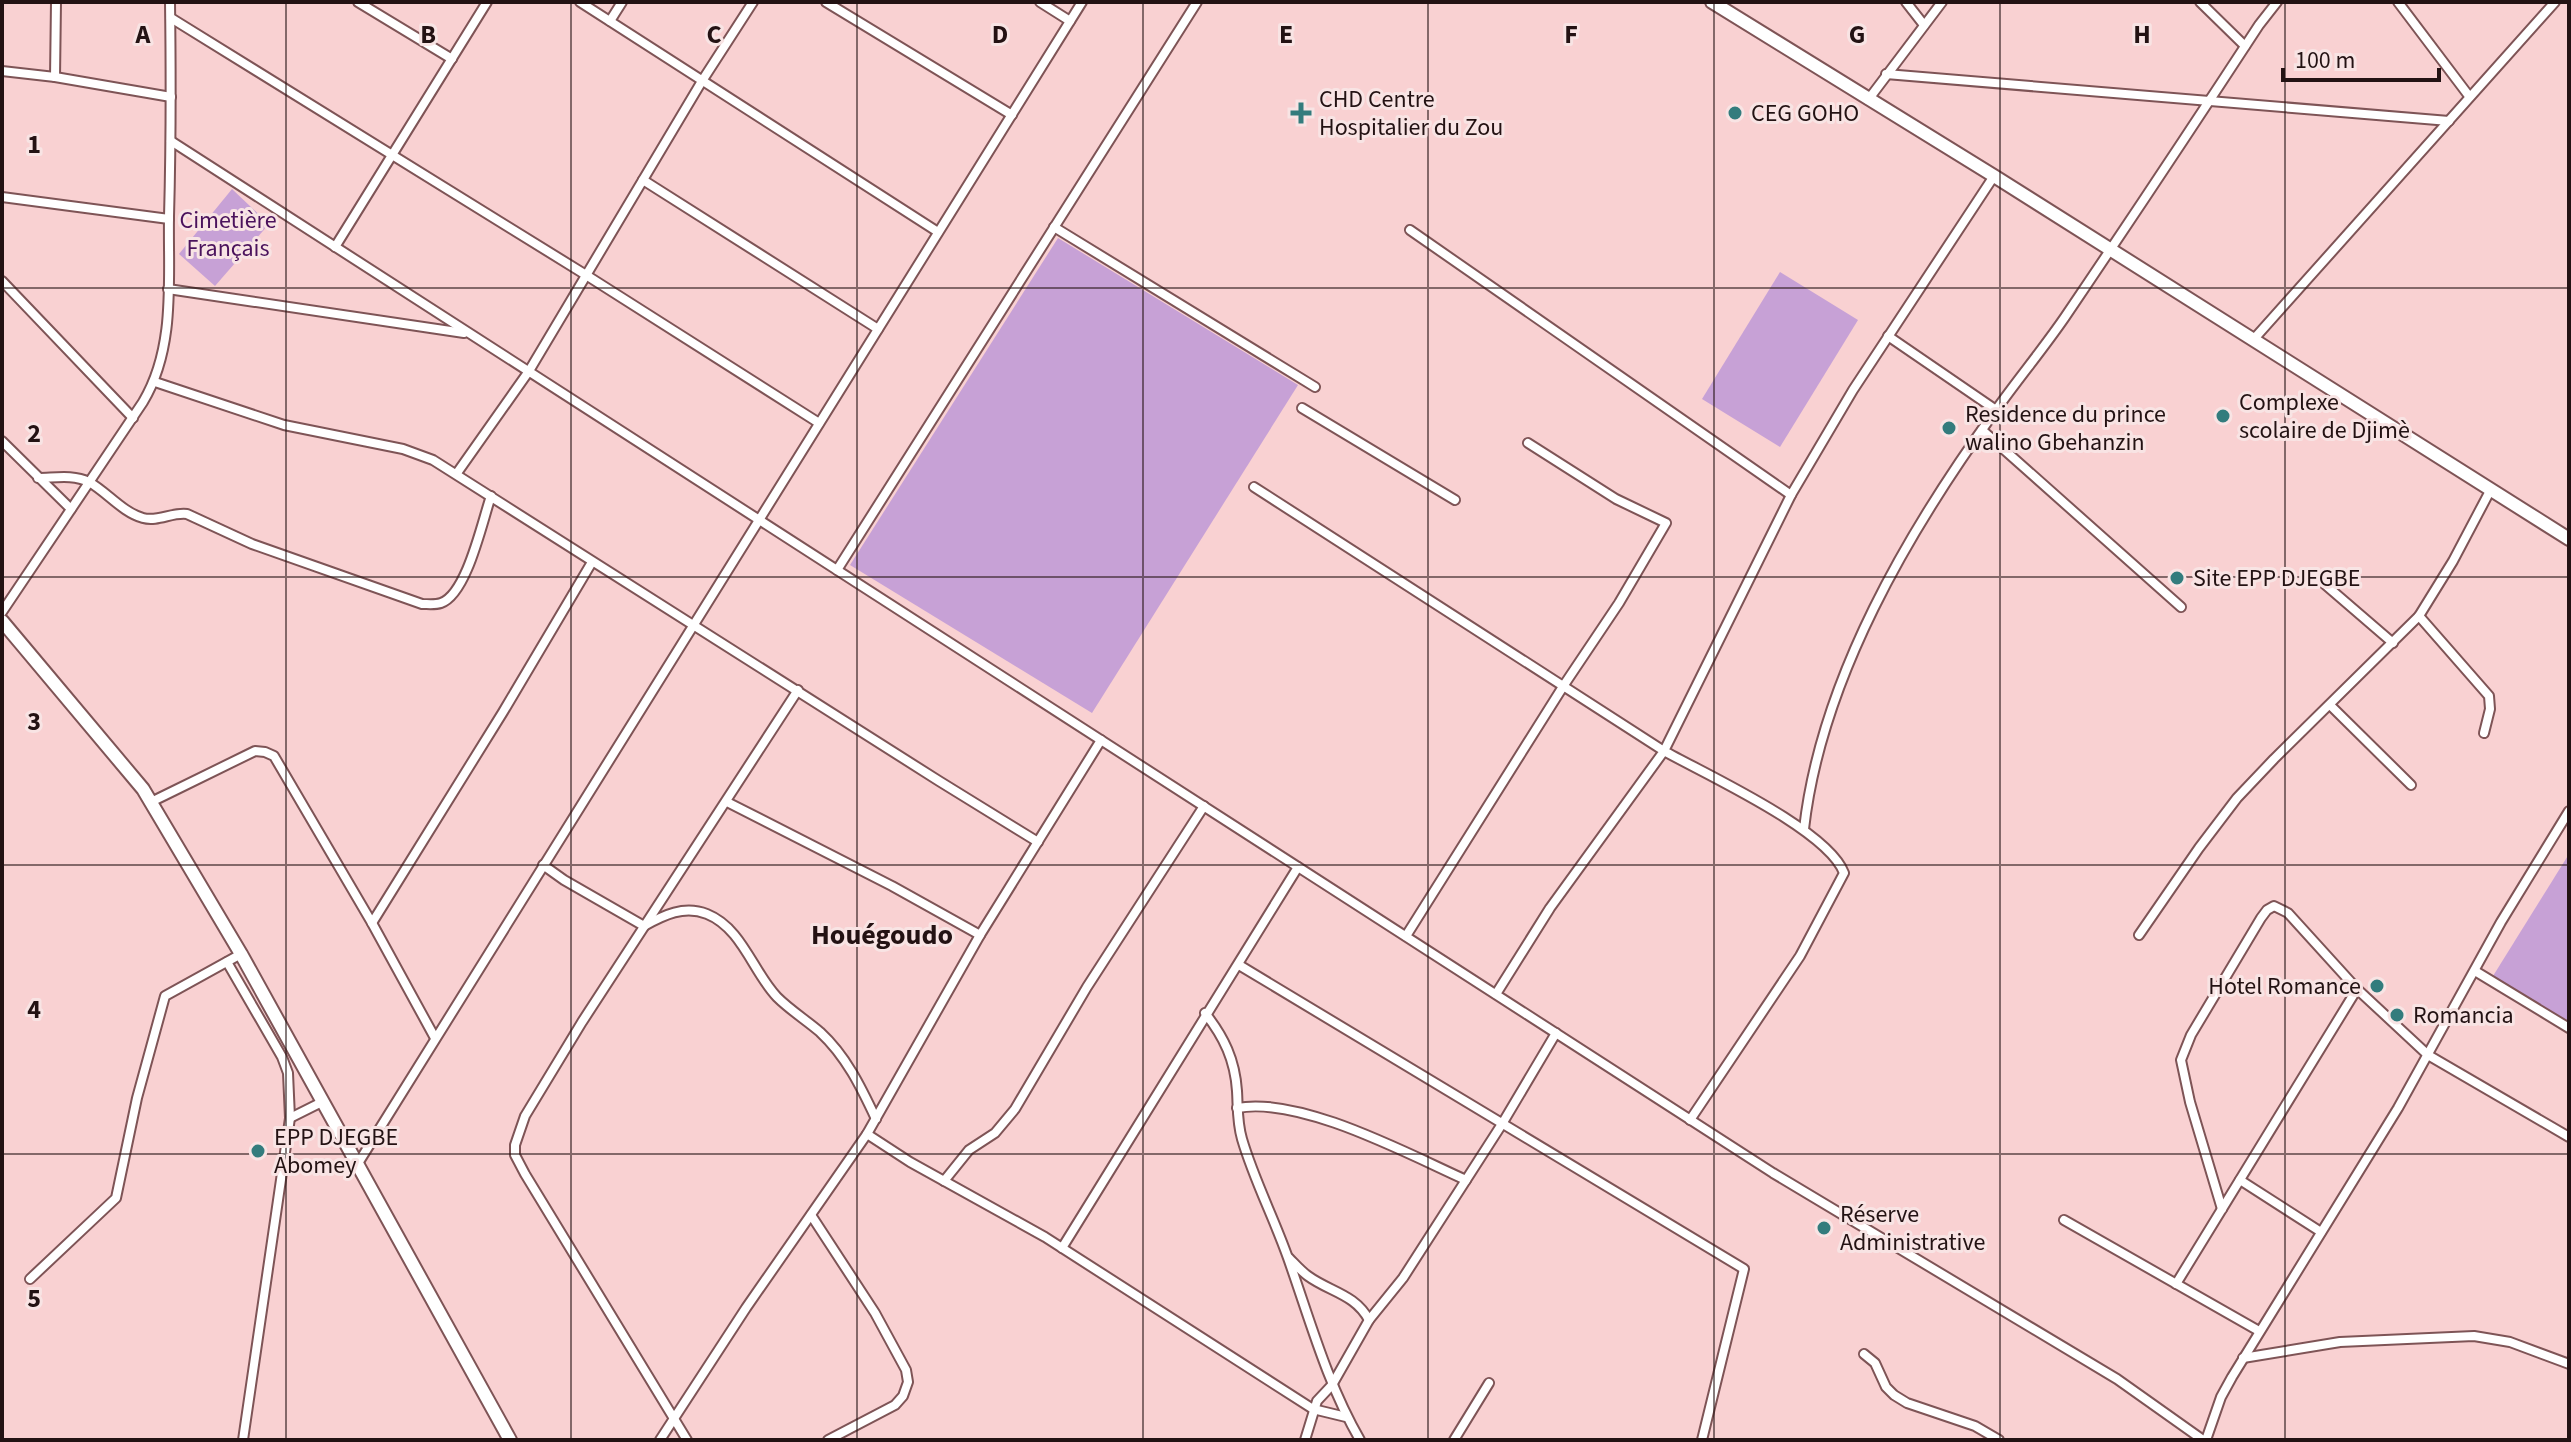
<svg xmlns="http://www.w3.org/2000/svg" width="2571" height="1442" font-family="'Source Sans 3',sans-serif">
  <style>
    .green { fill: #c7a1d6 }
    .lines { fill: none; stroke-linecap: round; stroke-linejoin: round }
    .street-casing { stroke: #7e5456; stroke-width: 12 }
    .secondary-casing { stroke: #7e5456; stroke-width: 16 }
    .street { stroke: #fff; stroke-width: 8 }
    .secondary { stroke: #fff; stroke-width: 12 }
    .grid { fill: none; stroke: #231213; stroke-width: 2; stroke-opacity: 0.55 }
    .poi-dot { fill: #337c7d; stroke: #f8e4e4; stroke-width: 3 }
    .labels { text-anchor: middle; dominant-baseline: central; stroke-width: 6; stroke-linejoin: round; paint-order: stroke }
    .poi-label { font-size: 24px; fill: #231213; stroke: #f8e4e4; text-anchor: start }
    .park-label { font-size: 24px; fill: #4a125c; stroke: #f8e4e4 }
    .quarter-label { font-size: 28px; font-weight: bold; fill: #231213; stroke: #f8e4e4 }
    .grid-label { font-size: 26px; text-anchor: middle; font-weight: bold; fill: #231213; stroke: #f8e4e4; stroke-width: 6; stroke-linejoin: round; paint-order: stroke }
  </style>
  <rect width="100%" height="100%" fill="#f9d1d2"/>
  <g class="green">
    <path d="M232 189 269 224 215 286 179 254Z"/>
    <path d="M1058 238 1298 385 1092 713 850 565Z"/>
    <path d="M1780 272 1858 320 1780 447 1702 399Z"/>
    <path d="M2569 854V1023L2493 976Z"/>
  </g>
  <g class="lines">
    <g class="street-casing">
      <g id="street">
        <path d="M358 2 452 59"/>
        <path d="M580 2 938 232"/>
        <path d="M826 2 1012 115"/>
        <path d="M1040 2 1070 21"/>
        <path d="M1906 2 1924 25"/>
        <path d="M2200 2 2245 46"/>
        <path d="M2398 2 2469 96"/>
        <path d="M171 18 586 275 819 423"/>
        <path d="M610 21 622 2"/>
        <path d="M2 71 55 77 171 97"/>
        <path d="M1886 74 2449 121"/>
        <path d="M55 77 56 2"/>
        <path d="M1868 100 1942 2"/>
        <path d="M171 141 1773 1173 2117 1379 2203 1440"/>
        <path d="M643 180 878 329"/>
        <path d="M2 197 169 219"/>
        <path d="M1054 227 1315 387"/>
        <path d="M1410 230 1791 495"/>
        <path d="M335 247 487 2"/>
        <path d="M2 281 133 418"/>
        <path d="M168 289 464 333"/>
        <path d="M1888 336 1996 410"/>
        <path d="M2253 340 2555 2"/>
        <path d="M155 382 284 425 403 449 433 460 939 781 1038 842"/>
        <path d="M1302 408 1455 500"/>
        <path d="M1982 430 2181 607"/>
        <path d="M2 441 71 509"/>
        <path d="M457 473 529 371 702 81 753 2"/>
        <path d="M38 478C54 478 73 474 89 482 107 492 122 512 143 518 158 522 172 512 187 514L252 544 422 604C428 604 435 605 441 603 467 594 482 522 491 496"/>
        <path d="M1254 487 1664 751 1550 908 1496 994"/>
        <path d="M837 570 1197 2"/>
        <path d="M2321 581 2393 643"/>
        <path d="M2 612 143 402C176 347 168 279 169 217 171 145 171 74 170 2"/>
        <path d="M2419 616 2489 696 2490 709 2484 733"/>
        <path d="M2330 705 2411 785"/>
        <path d="M151 802 255 751 265 752 274 756 372 923 435 1038"/>
        <path d="M727 802 892 886 980 935"/>
        <path d="M1804 829C1821 679 1909 530 1996 410 2018 379 2043 349 2065 317 2130 221 2195 123 2259 25L2277 2"/>
        <path d="M543 865 564 880 644 926C664 915 684 905 707 914 742 928 753 972 777 997 790 1010 806 1020 820 1032 846 1056 861 1087 876 1119"/>
        <path d="M372 923 503 712 592 562"/>
        <path d="M2139 935 2199 848 2237 798 2274 759 2419 616 2453 561 2491 489"/>
        <path d="M1406 936 1564 685 1619 603 1666 523 1616 499 1528 443"/>
        <path d="M227 962 282 1057 288 1073 290 1118 243 1440"/>
        <path d="M1239 965 1744 1269 1702 1440"/>
        <path d="M2475 971 2569 1028"/>
        <path d="M1205 1013C1224 1037 1235 1060 1237 1091 1238 1107 1237 1122 1242 1139 1254 1180 1274 1218 1288 1258 1310 1320 1327 1383 1360 1440"/>
        <path d="M1237 1108C1300 1096 1406 1153 1466 1180"/>
        <path d="M290 1118 322 1102"/>
        <path d="M1690 1120 1800 956 1844 873C1828 830 1707 775 1664 751L1791 495 1853 390 1994 176"/>
        <path d="M867 1134 910 1162 1045 1237 1313 1409 1346 1417"/>
        <path d="M357 1165 1082 2"/>
        <path d="M2240 1180 2321 1232"/>
        <path d="M944 1181 969 1150 995 1133 1015 1109 1087 987 1204 806"/>
        <path d="M2222 1209 2190 1102 2181 1060 2191 1035 2261 918 2267 910 2274 906 2288 913 2357 989 2428 1055 2569 1137"/>
        <path d="M811 1215 875 1313 906 1370 908 1382 903 1396 895 1405 828 1440"/>
        <path d="M2064 1220 2259 1331"/>
        <path d="M1062 1248 1298 867"/>
        <path d="M1289 1258C1295 1264 1301 1271 1308 1276 1330 1292 1355 1294 1369 1320"/>
        <path d="M30 1279 116 1198 137 1098 165 996 241 954"/>
        <path d="M2176 1284 2357 989"/>
        <path d="M1864 1354 1875 1363 1886 1387 1894 1395 1907 1403 1975 1426 1999 1440"/>
        <path d="M2243 1358 2340 1342 2474 1336 2510 1342 2569 1364"/>
        <path d="M660 1440 746 1308 867 1134 980 935 1101 740"/>
        <path d="M687 1440 525 1174 515 1155V1145L525 1116 582 1022 798 690"/>
        <path d="M1305 1440 1317 1401 1332 1385 1369 1320 1403 1278 1502 1124 1556 1033"/>
        <path d="M1454 1440 1489 1383"/>
        <path d="M2206 1440 2221 1397 2232 1377 2398 1108 2501 922 2569 811"/>
      </g>
    </g>
    <g class="secondary-casing">
      <g id="secondary">
        <path d="M1712 2 1994 176 2569 539"/>
        <path d="M2 621 143 789 241 954 510 1440"/>
      </g>
    </g>
    <use href="#street" class="street"/>
    <use href="#secondary" class="secondary"/>
  </g>
  <path class="grid" d="M286 2V1440M571 2V1440M857 2V1440M1143 2V1440M1428 2V1440M1714 2V1440M2000 2V1440M2285 2V1440M2 288H2569M2 577H2569M2 865H2569M2 1154H2569"/>
  <g class="poi-dot">
    <path d="M1297 101h8v8h8v8h-8v8h-8v-8h-8v-8h8z"/>
    <circle cx="1735" cy="113" r="8"/>
    <circle cx="2223" cy="416" r="8"/>
    <circle cx="1949" cy="428" r="8"/>
    <circle cx="2177" cy="578" r="8"/>
    <circle cx="2377" cy="986" r="8"/>
    <circle cx="2397" cy="1015" r="8"/>
    <circle cx="258" cy="1151" r="8"/>
    <circle cx="1824" cy="1228" r="8"/>
  </g>
  <g class="labels">
    <g class="poi-label">
      <text x="1319" y="99">CHD Centre<tspan x="1319" dy="28">Hospitalier du Zou</tspan></text>
      <text x="1751" y="113">CEG GOHO</text>
      <text x="2239" y="402">Complexe<tspan x="2239" dy="28">scolaire de Djimè</tspan></text>
      <text x="1965" y="414">Residence du prince<tspan x="1965" dy="28">walino Gbehanzin</tspan></text>
      <text x="2193" y="578">Site EPP DJEGBE</text>
      <text x="2361" y="986" text-anchor="end">Hotel Romance</text>
      <text x="2413" y="1015">Romancia</text>
      <text x="274" y="1137">EPP DJEGBE<tspan x="274" dy="28">Abomey</tspan></text>
      <text x="1840" y="1214">Réserve<tspan x="1840" dy="28">Administrative</tspan></text>
    </g>
    <g class="park-label">
      <text x="228" y="220">Cimetière<tspan x="228" dy="28">Français</tspan></text>
    </g>
    <g class="quarter-label">
      <text x="882" y="935">Houégoudo</text>
    </g>
  </g>
  <g class="grid-label">
    <text x="143" y="43">A</text>
    <text x="428" y="43">B</text>
    <text x="714" y="43">C</text>
    <text x="1000" y="43">D</text>
    <text x="1286" y="43">E</text>
    <text x="1571" y="43">F</text>
    <text x="1857" y="43">G</text>
    <text x="2142" y="43">H</text>
    <text x="34" y="153">1</text>
    <text x="34" y="442">2</text>
    <text x="34" y="730">3</text>
    <text x="34" y="1018">4</text>
    <text x="34" y="1307">5</text>
  </g>
  <rect width="2571" height="1442" fill="none" stroke="#231213" stroke-width="8"/>
  <path d="M2283 68v12h156v-12" fill="none" stroke="#231213" stroke-width="4"/>
  <text x="2295" y="68" font-size="24" fill="#231213" stroke="#f8e4e4" stroke-width="6" paint-order="stroke">100 m</text>
</svg>
